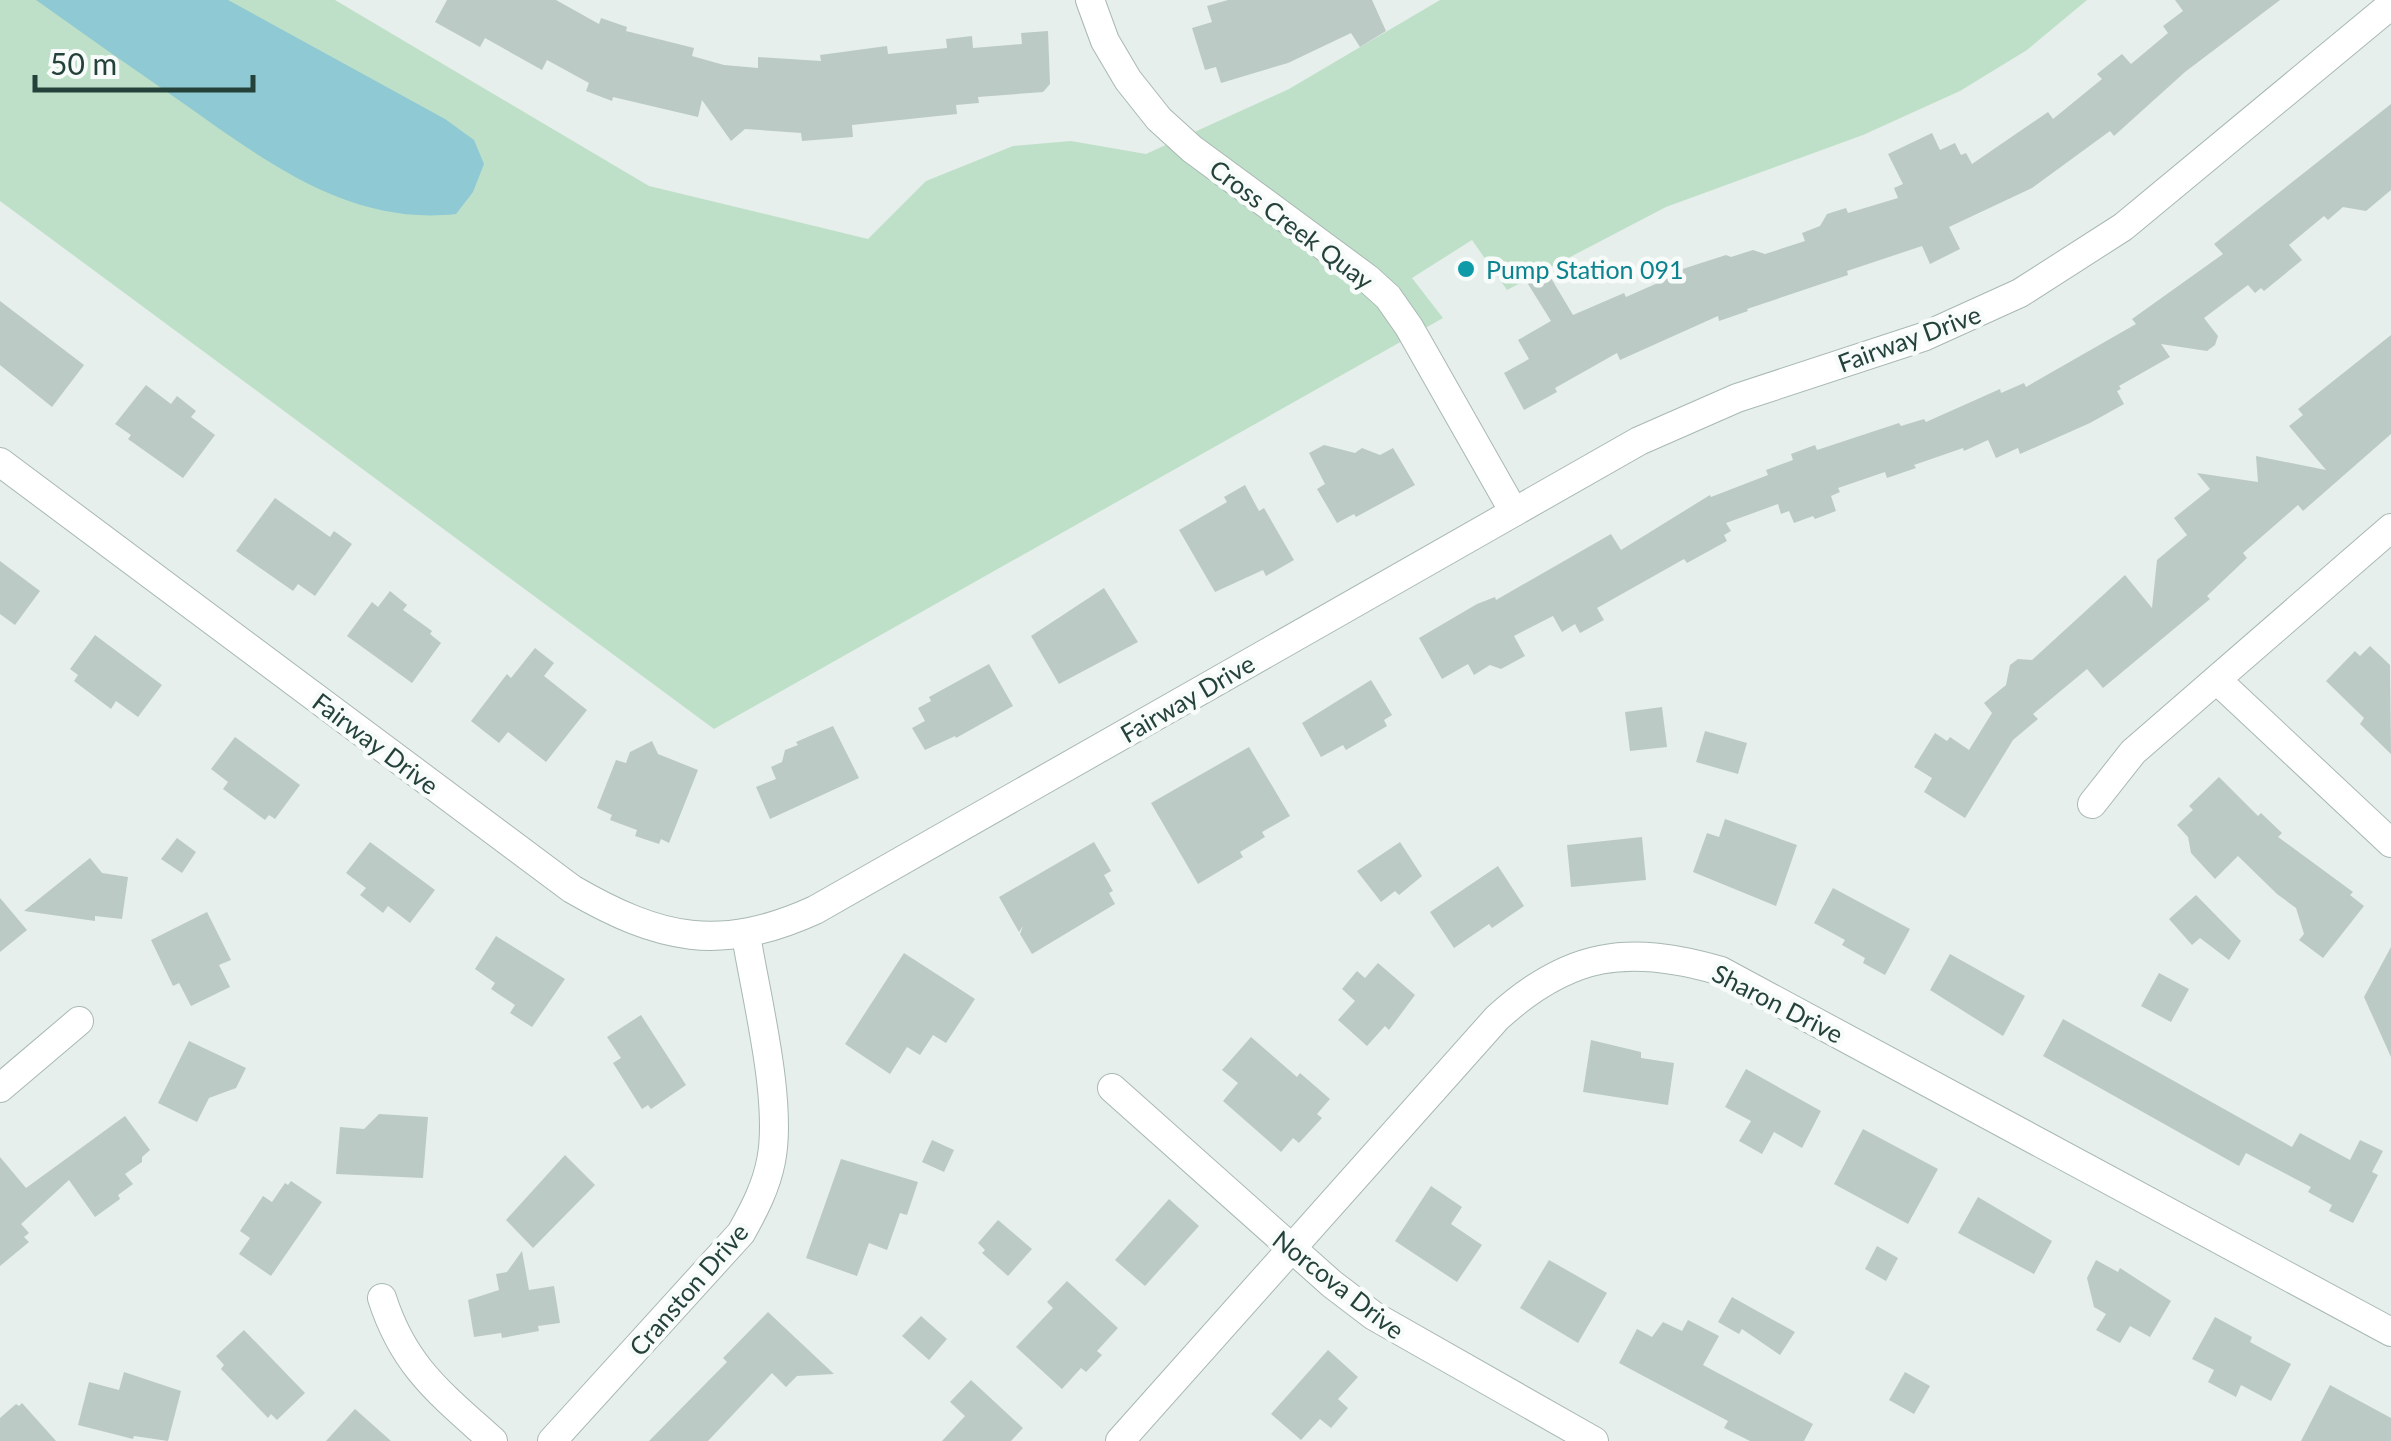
<svg xmlns="http://www.w3.org/2000/svg" width="2391" height="1441" font-family="Lato,sans-serif">
  <style>
    .green { fill: #bfe0c8 }
    .water { fill: #8ec9d4 }
    .building { fill: #bbcac4 }
    .lines { fill: none; stroke-linecap: round; stroke-linejoin: round }
    .minor-casing { stroke: #a8b8b2; stroke-width: 30 }
    .minor { stroke: #fff; stroke-width: 28 }
    .culture-dot { fill: #0f9aa8; stroke: #f7fbf9; stroke-width: 4 }
    .labels { text-anchor: middle; dominant-baseline: central; stroke-width: 9; stroke-linejoin: round; paint-order: stroke }
    .street-label { font-size: 25px; fill: #24423a; stroke: #f7fbf9 }
    .culture-label { font-size: 25px; fill: #0d838f; stroke: #f7fbf9; text-anchor: start }
  </style>
  <rect width="100%" height="100%" fill="#e6efeb"/>
  <path class="green" d="M0 0H335L649 186 868 239 926 181 1013 146 1071 141 1146 154 1289 89 1440 0H2087L2027 50 1960 91 1863 135 1666 207 1507 290 1472 240 1412 278 1443 318 714 729 0 201Z"/>
  <path class="water" d="M36 0H228L445 119 474 140 484 164 473 192 456 214C348 226 264 160 180 101 132 68 84 34 36 0Z"/>
  <g class="building">
    <path d="M447 0H556L599 24 601 18 627 27 626 31 694 48 692 56 724 65 758 68V57L821 61 820 55 887 46 888 54 947 48 946 39 972 36 973 48 1022 44 1021 33 1048 31 1050 84 1043 92 978 97 979 103 956 105 957 114 852 125 853 137 802 141 801 133 745 129 731 141 702 100 698 117 613 97 612 101 586 91 589 83 547 60 542 70 485 38 480 47 435 22Z"/>
    <path d="M1228 0H1372L1386 31 1360 47 1351 33 1288 63 1221 83 1216 67 1205 70 1192 28 1212 22 1207 6Z"/>
    <path d="M2175 0H2280L2185 72 2114 136 2110 131 2032 188 1949 227 1960 249 1930 264 1922 246 1847 271 1848 275 1747 309 1748 311 1719 321 1718 316 1620 360 1617 353 1555 388 1557 392 1524 410 1504 373 1529 359 1518 340 1551 321 1528 284 1548 273 1573 315 1624 293 1626 297 1669 278 1667 274 1726 255 1731 257 1753 250 1765 254 1805 241 1802 233 1820 226 1827 214 1846 208 1848 213 1898 198 1894 188 1903 184 1888 154 1932 133 1940 150 1955 143 1961 155 1966 153 1972 164 2048 112 2053 119 2102 79 2097 74 2122 54 2131 64 2168 33 2163 26 2183 11Z"/>
    <path d="M2391 104V190L2366 211 2343 207 2328 220 2324 216 2289 245 2302 260 2264 291 2261 288 2255 293 2248 285 2204 318 2218 336 2215 345 2207 351 2161 344 2170 357 2119 386 2121 389 2117 391 2124 404 2090 423 2020 454 2018 448 1996 458 1988 440 1964 451 1963 448 1914 465 1916 468 1887 478 1885 472 1838 488 1840 492 1831 496 1836 511 1815 519 1813 516 1794 523 1789 511 1781 514 1778 504 1726 523 1731 531 1724 535 1727 541 1687 563 1684 559 1597 608 1604 620 1580 633 1575 624 1562 632 1553 616 1514 636 1525 656 1501 669 1490 665 1474 675 1468 664 1442 679 1419 638 1477 604 1495 597 1496 600 1611 534 1621 550 1710 495 1711 497 1768 475 1766 470 1793 460 1791 454 1815 445 1817 450 1899 423 1901 426 1924 419 1926 422 2000 389 2001 393 2024 383 2026 387 2136 324 2132 319 2223 254 2214 244Z"/>
    <path d="M0 301 84 365 52 407 0 365Z"/>
    <path d="M2391 335V434L2303 511 2298 505 2243 553 2247 558 2207 596 2210 599 2103 688 2087 669 2033 714 2038 719 2013 740 1965 818 1924 792 1932 778 1914 767 1935 733 1947 741 1950 737 1969 750 1992 713 1984 703 2006 685 2010 665 2018 659 2032 660 2125 575 2152 608 2157 560 2187 535 2174 518 2210 489 2197 473 2258 482 2256 456 2326 470 2289 426 2303 415 2298 409Z"/>
    <path d="M146 385 171 404 177 396 196 411 191 417 215 435 183 478 128 439 131 435 115 424Z"/>
    <path d="M1324 445 1355 453 1362 448 1380 455 1393 448 1415 485 1356 517 1354 514 1337 523 1317 489 1325 484 1309 453Z"/>
    <path d="M1245 485 1259 511 1264 508 1294 560 1266 576 1263 570 1215 592 1179 530 1227 502 1224 497Z"/>
    <path d="M275 498 330 537 334 531 352 544 315 596 298 584 293 591 236 551Z"/>
    <path d="M0 561 40 591 15 625 0 614Z"/>
    <path d="M1104 588 1138 642 1059 684 1031 636Z"/>
    <path d="M390 591 407 605 403 610 432 631 430 634 441 643 412 683 347 636 372 602 378 607Z"/>
    <path d="M95 635 162 685 138 717 116 701 111 709 74 681 78 675 70 669Z"/>
    <path d="M2370 646 2390 665 2391 754 2360 724 2364 718 2326 681 2355 651 2360 656Z"/>
    <path d="M535 648 554 663 544 676 587 710 546 762 508 732 499 743 471 721 507 674 511 678Z"/>
    <path d="M989 664 1013 706 956 738 955 736 925 750 912 728 925 721 918 708 931 701 929 697Z"/>
    <path d="M1371 680 1392 715 1384 720 1387 726 1346 750 1343 745 1321 757 1302 723Z"/>
    <path d="M1662 707 1667 747 1630 751 1625 712Z"/>
    <path d="M833 726 859 778 770 819 756 787 776 779 771 767 782 762 785 750 798 745 796 742Z"/>
    <path d="M1705 731 1747 743 1738 774 1696 762Z"/>
    <path d="M235 737 300 785 275 819 269 815 265 820 223 789 228 782 211 769Z"/>
    <path d="M652 741 658 754 698 770 669 843 661 839 659 844 635 836 637 830 610 820 612 815 597 808 616 760 626 763 630 752Z"/>
    <path d="M1249 747 1290 816 1262 832 1265 837 1240 852 1243 857 1198 884 1151 803Z"/>
    <path d="M2219 777 2258 816 2261 813 2282 833 2278 837 2353 892 2350 895 2364 906 2323 958 2299 940 2304 934 2296 908 2277 894 2238 856 2215 879 2191 853 2188 837 2177 825 2193 810 2189 806Z"/>
    <path d="M1725 819 1797 845 1776 906 1693 872 1707 833 1719 837Z"/>
    <path d="M1642 837 1646 880 1571 887 1567 845Z"/>
    <path d="M177 838 196 852 182 873 161 859Z"/>
    <path d="M370 842 435 890 410 923 388 906 383 913 360 895 366 888 346 873Z"/>
    <path d="M1094 842 1111 871 1104 875 1113 891 1109 893 1115 904 1032 954 1020 934 1023 926 1019 932 999 897Z"/>
    <path d="M1400 842 1422 876 1399 895 1395 891 1381 902 1357 871Z"/>
    <path d="M90 858 102 873 128 877 122 919 95 916V921L24 911Z"/>
    <path d="M1498 866 1524 906 1492 928 1489 924 1454 948 1430 912Z"/>
    <path d="M1833 888 1910 929 1885 975 1863 963 1865 958 1842 945 1845 940 1814 923Z"/>
    <path d="M2196 895 2241 941 2229 960 2200 938 2192 945 2169 919Z"/>
    <path d="M0 898 27 930 0 952Z"/>
    <path d="M207 912 231 960 219 965 230 987 191 1006 179 983 173 986 151 940Z"/>
    <path d="M496 936 565 979 532 1027 510 1013 515 1005 491 989 495 983 475 969Z"/>
    <path d="M2391 947V1057L2364 997Z"/>
    <path d="M904 953 975 999 946 1043 933 1035 920 1055 907 1047 890 1074 845 1044Z"/>
    <path d="M1950 954 2025 996 2003 1036 1930 990Z"/>
    <path d="M1378 963 1415 995 1389 1030 1385 1026 1367 1046 1338 1020 1355 1001 1342 989 1357 971 1365 978Z"/>
    <path d="M2159 973 2189 989 2171 1022 2141 1006Z"/>
    <path d="M641 1015 686 1085 651 1109 648 1105 642 1109 613 1063 621 1058 607 1037Z"/>
    <path d="M2063 1019 2292 1147 2300 1133 2350 1160 2360 1140 2383 1151 2372 1172 2378 1175 2353 1223 2329 1211 2332 1205 2308 1192 2311 1187 2246 1153 2239 1166 2043 1056Z"/>
    <path d="M1251 1037 1297 1077 1300 1073 1330 1099 1317 1114 1322 1118 1299 1143 1293 1138 1281 1152 1223 1101 1238 1083 1222 1070Z"/>
    <path d="M1591 1040 1641 1052V1058L1674 1063 1668 1105 1583 1092Z"/>
    <path d="M189 1041 246 1068 236 1088 209 1098 197 1122 158 1103Z"/>
    <path d="M1746 1069 1821 1111 1802 1148 1774 1132 1762 1154 1739 1141 1751 1121 1725 1107Z"/>
    <path d="M379 1114 428 1117 423 1178 336 1174 340 1127 364 1129Z"/>
    <path d="M125 1116 150 1150 142 1157V1162L125 1174 133 1184 118 1195 120 1199 95 1217 69 1180 21 1224 29 1233 24 1237 29 1242 0 1266V1157L26 1188Z"/>
    <path d="M1863 1129 1938 1169 1908 1224 1834 1184Z"/>
    <path d="M932 1140 954 1150 944 1172 922 1162Z"/>
    <path d="M565 1155 595 1185 533 1248 506 1220Z"/>
    <path d="M841 1159 918 1182 907 1215 900 1213 887 1250 869 1243 857 1276 806 1258Z"/>
    <path d="M291 1181 322 1202 271 1276 239 1254 250 1238 240 1231 263 1196 272 1202 285 1183 288 1185Z"/>
    <path d="M1431 1186 1462 1207 1451 1224 1482 1245 1457 1282 1395 1241Z"/>
    <path d="M1978 1197 2052 1241 2034 1274 1958 1233Z"/>
    <path d="M1169 1199 1199 1226 1145 1286 1115 1260Z"/>
    <path d="M998 1220 1032 1249 1008 1276 982 1253 985 1250 978 1243Z"/>
    <path d="M1877 1246 1898 1258 1886 1281 1865 1269Z"/>
    <path d="M522 1251 529 1290 554 1286 560 1323 538 1326 539 1331 502 1338 501 1333 474 1337 468 1300 499 1290 496 1274 507 1272Z"/>
    <path d="M1549 1260 1607 1293 1578 1343 1520 1308Z"/>
    <path d="M2096 1260 2118 1272 2120 1268 2171 1301 2150 1337 2130 1326 2120 1343 2096 1330 2106 1314 2094 1307 2087 1278Z"/>
    <path d="M1067 1281 1118 1328 1097 1351 1102 1355 1086 1372 1081 1368 1062 1389 1016 1347 1053 1308 1047 1302Z"/>
    <path d="M1732 1297 1795 1332 1780 1355 1742 1329 1739 1334 1718 1322Z"/>
    <path d="M768 1312 834 1374 797 1376 786 1387 772 1373 708 1441H649L727 1362 723 1358Z"/>
    <path d="M921 1316 947 1339 929 1360 902 1336Z"/>
    <path d="M2215 1317 2252 1337 2250 1342 2291 1364 2271 1401 2241 1385 2236 1397 2208 1382 2214 1370 2192 1359Z"/>
    <path d="M1688 1320 1719 1336 1703 1365 1813 1424 1804 1441H1750L1724 1428 1728 1421 1619 1363 1637 1329 1652 1337 1663 1322 1682 1331Z"/>
    <path d="M244 1330 305 1393 277 1420 271 1414 268 1418 221 1369 224 1365 216 1356Z"/>
    <path d="M1328 1350 1358 1377 1338 1399 1348 1408 1331 1428 1320 1419 1301 1440 1271 1414Z"/>
    <path d="M124 1372 181 1391 168 1441 134 1436 133 1439 78 1425 89 1382 119 1390Z"/>
    <path d="M1905 1372 1930 1386 1914 1414 1889 1400Z"/>
    <path d="M971 1380 1023 1428 1011 1441H942L965 1416 950 1402Z"/>
    <path d="M2330 1385 2391 1418V1441H2301Z"/>
    <path d="M22 1403 56 1441H0V1418L16 1404 19 1406Z"/>
    <path d="M355 1409 391 1441H326Z"/>
  </g>
  <g class="lines">
    <g class="minor-casing">
      <g id="minor">
        <path d="M1090 0 1105 41 1128 80 1159 119 1192 149 1367 278 1388 297 1409 327 1514 512"/>
        <path d="M0 462 572 889C660 940 720 953 815 910L1639 441 1737 398 1923 337 2020 293 2123 227 2391 5"/>
        <path d="M2218 681 2391 843"/>
        <path d="M2092 804 2133 752 2391 528"/>
        <path d="M0 1088 79 1021"/>
        <path d="M1112 1088 1332 1284 1374 1316 1594 1441"/>
        <path d="M382 1298C404 1367 441 1394 493 1441"/>
        <path d="M552 1441 741 1233C754 1210 766 1187 771 1161 783 1102 756 997 746 935"/>
        <path d="M1120 1441 1497 1018C1569 952 1629 944 1721 971L2391 1332"/>
      </g>
    </g>
    <use href="#minor" class="minor"/>
  </g>
  <circle class="culture-dot" cx="1466" cy="269" r="10"/>
  <g class="labels">
    <g class="street-label">
      <text transform="translate(1292 224) rotate(37)">Cross Creek Quay</text>
      <text transform="translate(1909 338) rotate(-20)">Fairway Drive</text>
      <text transform="translate(1187 698) rotate(-30)">Fairway Drive</text>
      <text transform="translate(376 743) rotate(37)">Fairway Drive</text>
      <text transform="translate(1778 1003) rotate(27)">Sharon Drive</text>
      <text transform="translate(1339 1284) rotate(38)">Norcova Drive</text>
      <text transform="translate(688 1289) rotate(-49)">Cranston Drive</text>
    </g>
    <g class="culture-label">
      <text x="1486" y="269">Pump Station 091</text>
    </g>
  </g>
  <path d="M35 75v15h218v-15" fill="none" stroke="#24423a" stroke-width="5"/>
  <text x="50" y="75" font-size="30" fill="#24423a" stroke="#f7fbf9" stroke-width="8" paint-order="stroke">50 m</text>
</svg>
